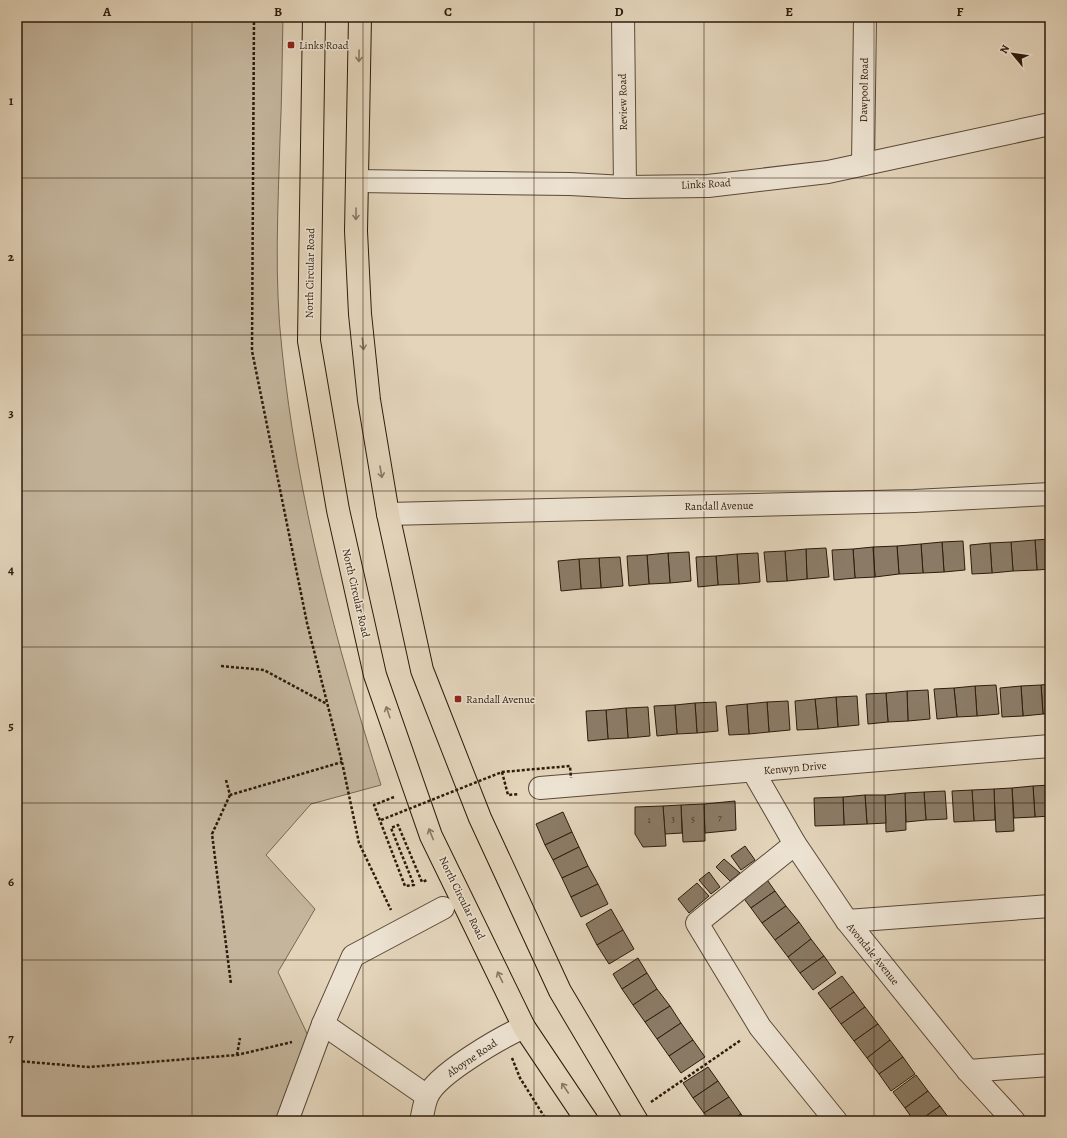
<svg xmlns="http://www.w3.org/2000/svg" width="1067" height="1138" font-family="Alegreya,serif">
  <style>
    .green { fill: #c4b59c; stroke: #786854 }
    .building { fill: #8b7b66; stroke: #2c1b0c }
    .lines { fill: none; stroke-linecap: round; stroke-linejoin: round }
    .minor-casing { stroke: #5a4938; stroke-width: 24 }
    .highway-casing { stroke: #2c1b0c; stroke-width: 24 }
    .path { stroke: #2c1b0c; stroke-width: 2.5; stroke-dasharray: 3 2; stroke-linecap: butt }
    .minor { stroke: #ede3d2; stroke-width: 22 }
    .highway { stroke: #e3d4ba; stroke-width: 22 }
    .path-bridge { stroke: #2c1b0c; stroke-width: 2.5; stroke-dasharray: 3 2; stroke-linecap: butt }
    .oneway { stroke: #887863 }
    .grid { fill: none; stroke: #2c1b0c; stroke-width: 1; stroke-opacity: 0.55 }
    .poi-dot { fill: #8f2418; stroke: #ede3d2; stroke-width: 1.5 }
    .labels { text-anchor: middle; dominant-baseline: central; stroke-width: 3; stroke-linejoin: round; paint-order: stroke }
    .number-label { font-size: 9px; fill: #432 }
    .poi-label { font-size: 11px; fill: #2c1b0c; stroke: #ede3d2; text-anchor: start }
    .street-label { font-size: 11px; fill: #2c1b0c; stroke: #ede3d2 }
    .neatline { fill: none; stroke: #2c1b0c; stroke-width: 1.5 }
    .grid-label { font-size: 13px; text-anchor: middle; font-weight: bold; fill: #2c1b0c }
  </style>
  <rect width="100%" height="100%" fill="#e3d4ba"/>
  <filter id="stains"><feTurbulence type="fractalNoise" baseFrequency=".005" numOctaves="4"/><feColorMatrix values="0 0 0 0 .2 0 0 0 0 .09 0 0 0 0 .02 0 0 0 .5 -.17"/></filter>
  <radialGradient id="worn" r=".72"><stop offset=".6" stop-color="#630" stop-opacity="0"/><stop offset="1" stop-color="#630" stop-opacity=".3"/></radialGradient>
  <path class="green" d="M17 17H283C282 58 282 98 280 139 278 209 274 280 282 350 297 498 336 644 381 785L311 804 266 855 315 909 278 972 320 1061 297 1121H17Z"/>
  <g class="building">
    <path d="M1050 539V569L1037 570 1035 540Z"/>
    <path d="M1035 540 1037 570 1013 571 1011 542Z"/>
    <path d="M963 541 965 570 944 572 942 542Z"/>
    <path d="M942 542 944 572 923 573 921 544Z"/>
    <path d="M1011 542 1013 571 992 573 990 543Z"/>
    <path d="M990 543 992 573 972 574 970 545Z"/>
    <path d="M921 544 923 573 899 574 897 546Z"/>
    <path d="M897 546 899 574 875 577 873 547Z"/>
    <path d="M873 547 875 577 855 578 853 549Z"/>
    <path d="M826 548 829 577 807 579 806 549Z"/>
    <path d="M806 549 807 579 787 581 785 551Z"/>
    <path d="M853 549 855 578 834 580 832 550Z"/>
    <path d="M785 551 787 581 767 582 764 552Z"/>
    <path d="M689 552 691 581 670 583 668 553Z"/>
    <path d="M668 553 670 583 649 584 647 555Z"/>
    <path d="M758 553 760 582 739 584 737 554Z"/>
    <path d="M737 554 739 584 718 585 716 556Z"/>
    <path d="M647 555 649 584 629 586 627 556Z"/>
    <path d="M716 556 718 585 698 587 696 557Z"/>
    <path d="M620 557 623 586 601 588 599 558Z"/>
    <path d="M599 558 601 588 581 589 579 559Z"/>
    <path d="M579 559 581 589 561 591 558 561Z"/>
    <path d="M1050 684V714H1043L1041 685Z"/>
    <path d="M996 685 999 714 977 716 975 686Z"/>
    <path d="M1041 685 1043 714 1023 716 1021 686Z"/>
    <path d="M975 686 977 716 957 717 954 688Z"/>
    <path d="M1021 686 1023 716 1002 717 1000 688Z"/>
    <path d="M954 688 957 717 937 719 934 689Z"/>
    <path d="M928 690 930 719 908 721 907 691Z"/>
    <path d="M907 691 908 721 888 722 886 693Z"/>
    <path d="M886 693 888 722 868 724 866 694Z"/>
    <path d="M857 696 859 725 838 727 836 697Z"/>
    <path d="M836 697 838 727 818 729 815 699Z"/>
    <path d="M815 699 818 729 797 730 795 701Z"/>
    <path d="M788 701 790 730 769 732 767 702Z"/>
    <path d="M716 702 718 731 697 733 695 703Z"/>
    <path d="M767 702 769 732 749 734 747 704Z"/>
    <path d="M695 703 697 733 677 734 675 705Z"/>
    <path d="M747 704 749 734 729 735 726 706Z"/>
    <path d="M675 705 677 734 657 736 654 706Z"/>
    <path d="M648 707 650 736 628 738 626 708Z"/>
    <path d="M626 708 628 738 608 739 606 710Z"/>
    <path d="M606 710 608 739 588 741 586 711Z"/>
    <path d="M1050 785V816L1035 817 1033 786Z"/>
    <path d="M1033 786 1035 817 1014 818 1012 788Z"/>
    <path d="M1012 788 1014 831 996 832 994 789Z"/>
    <path d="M994 789 995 820 974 821 972 790Z"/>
    <path d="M972 790 974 821 954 822 952 791Z"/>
    <path d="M945 791 947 819 926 820 924 792Z"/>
    <path d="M924 792 926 820 906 822 905 793Z"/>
    <path d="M905 793 906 830 886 832 885 795Z"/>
    <path d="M865 795H885L886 823 867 824Z"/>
    <path d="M865 795 867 824 844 825 843 797Z"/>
    <path d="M843 797 844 825 815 826 814 798Z"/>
    <path d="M735 801 736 830 705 833 704 804Z"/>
    <path d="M704 804 705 841 683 842 681 805Z"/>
    <path d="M681 805 682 833 665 834 663 806Z"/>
    <path d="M663 806 666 846 643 847 635 834V807Z"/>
    <path d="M563 812 572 832 545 845 536 824Z"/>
    <path d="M572 832 579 847 553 860 545 845Z"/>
    <path d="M745 846 755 860 741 870 731 856Z"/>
    <path d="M579 847 588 866 562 878 553 860Z"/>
    <path d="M724 859 740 873 730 881 716 867Z"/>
    <path d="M588 866 598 884 571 897 562 878Z"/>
    <path d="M709 872 720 887 711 894 699 880Z"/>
    <path d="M763 874 775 891 751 908 739 892Z"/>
    <path d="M697 883 709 896 689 913 678 899Z"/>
    <path d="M598 884 608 904 581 917 571 897Z"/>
    <path d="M775 891 786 906 762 923 751 908Z"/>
    <path d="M786 906 799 922 775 940 762 923Z"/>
    <path d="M611 909 623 930 597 945 586 924Z"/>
    <path d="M799 922 811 939 788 957 775 940Z"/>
    <path d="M623 930 634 949 609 964 597 945Z"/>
    <path d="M811 939 824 956 800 973 788 957Z"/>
    <path d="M824 956 836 973 813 990 800 973Z"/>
    <path d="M638 958 647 973 622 989 613 974Z"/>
    <path d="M647 973 657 989 633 1005 622 989Z"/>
    <path d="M842 976 854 992 830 1009 818 993Z"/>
    <path d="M657 989 670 1006 645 1022 633 1005Z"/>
    <path d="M854 992 865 1007 841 1024 830 1009Z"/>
    <path d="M670 1006 681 1023 657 1039 645 1022Z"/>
    <path d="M865 1007 878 1024 854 1041 841 1024Z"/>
    <path d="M681 1023 693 1040 669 1056 657 1039Z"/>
    <path d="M878 1024 890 1040 867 1058 854 1041Z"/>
    <path d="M693 1040 705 1057 681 1073 669 1056Z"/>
    <path d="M890 1040 903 1057 879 1074 867 1058Z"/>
    <path d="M903 1057 915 1074 891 1091 879 1074Z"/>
    <path d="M708 1067 718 1081 693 1098 683 1083Z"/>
    <path d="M916 1075 928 1091 905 1108 893 1092Z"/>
    <path d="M718 1081 729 1097 704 1113 693 1098Z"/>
    <path d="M928 1091 940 1106 919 1121H914L905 1108Z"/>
    <path d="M729 1097 741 1114 730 1121H710L704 1113Z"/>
    <path d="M940 1106 951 1121H919Z"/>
    <path d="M741 1114 746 1121H730Z"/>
  </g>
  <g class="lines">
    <g class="minor-casing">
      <g id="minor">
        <path d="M623 17 625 187"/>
        <path d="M863 164 865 17"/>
        <path d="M357 181 570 184 625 187 708 186 828 172 1050 124"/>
        <path d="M388 514 914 501 1050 494"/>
        <path d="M753 771 795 844 847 921 968 1071 1014 1121"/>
        <path d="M540 788 1050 746"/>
        <path d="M795 844 697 923 760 1027 836 1121"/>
        <path d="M847 921 1050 906"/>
        <path d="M323 1024 353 956 443 908"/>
        <path d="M968 1071 1050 1065"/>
        <path d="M287 1121 323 1024 427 1096"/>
        <path d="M421 1121C423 1113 424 1104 427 1097 436 1074 502 1037 524 1027"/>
      </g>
    </g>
    <g class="highway-casing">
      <g id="highway">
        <path d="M314 17 309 341 338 510 375 675 431 836 524 1027 587 1121"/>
        <path d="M360 17 356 231 360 314 369 400 388 514 422 670 480 818 560 991 637 1121"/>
      </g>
    </g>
    <g class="path">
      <path d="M254 17 252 351 307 623 342 762 359 843 391 910"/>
      <path d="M221 666 264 670 327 704"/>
      <path d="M502 772 508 795 519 794"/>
      <path d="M226 780 230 795 342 762"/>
      <path d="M230 795 212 834 231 984"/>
      <path d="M394 797 374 805 405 886 414 885 391 828 398 825 422 882 427 880"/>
      <path d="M237 1055 240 1038"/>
      <path d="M512 1058 520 1078 547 1121"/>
      <path d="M17 1061 89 1067 237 1055 292 1042"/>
      <path d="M651 1102 741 1040"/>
    </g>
    <use href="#minor" class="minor"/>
    <use href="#highway" class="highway"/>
    <path class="path-bridge" d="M381 820 502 772 570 766 571 778"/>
  </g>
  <defs><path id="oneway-shaft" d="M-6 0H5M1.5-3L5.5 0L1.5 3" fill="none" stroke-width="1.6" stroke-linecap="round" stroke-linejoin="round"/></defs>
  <g class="oneway">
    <use href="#oneway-shaft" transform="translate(359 56) rotate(91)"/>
    <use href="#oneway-shaft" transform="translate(356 214) rotate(91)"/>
    <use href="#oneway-shaft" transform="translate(363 344) rotate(84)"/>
    <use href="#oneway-shaft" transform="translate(381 472) rotate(80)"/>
    <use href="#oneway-shaft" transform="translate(388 712) rotate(-109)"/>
    <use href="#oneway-shaft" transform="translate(431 834) rotate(-112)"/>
    <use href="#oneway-shaft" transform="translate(500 977) rotate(-116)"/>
    <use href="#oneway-shaft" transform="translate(565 1088) rotate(-124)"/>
  </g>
  <path class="grid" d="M192 17V1121M363 17V1121M534 17V1121M704 17V1121M874 17V1121M17 178H1050M17 335H1050M17 491H1050M17 647H1050M17 803H1050M17 960H1050"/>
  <g class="poi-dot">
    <rect x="287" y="41" width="8" height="8" rx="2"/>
    <rect x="454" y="695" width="8" height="8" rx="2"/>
  </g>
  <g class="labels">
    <g class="number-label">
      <text x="720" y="817">7</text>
      <text x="673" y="819">3</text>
      <text x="693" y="819">5</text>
      <text x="649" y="820">1</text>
    </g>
    <g class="poi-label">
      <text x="299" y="45">Links Road</text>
      <text x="466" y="699">Randall Avenue</text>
    </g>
    <g class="street-label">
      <text transform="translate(864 90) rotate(-89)">Dawpool Road</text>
      <text transform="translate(623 102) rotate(-91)">Review Road</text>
      <text transform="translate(706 184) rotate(-3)">Links Road</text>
      <text transform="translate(310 273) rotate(-89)">North Circular Road</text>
      <text transform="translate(719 506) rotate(-1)">Randall Avenue</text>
      <text transform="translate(356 593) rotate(77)">North Circular Road</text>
      <text transform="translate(795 768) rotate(-5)">Kenwyn Drive</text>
      <text transform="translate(462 898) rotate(64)">North Circular Road</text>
      <text transform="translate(873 954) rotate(51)">Avondale Avenue</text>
      <text transform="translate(472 1058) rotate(-34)">Aboyne Road</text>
    </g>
  </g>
  <rect width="1067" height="1138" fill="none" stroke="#e3d4ba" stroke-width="44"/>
  <g transform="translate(1013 54) rotate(299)" stroke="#ede3d2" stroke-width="3" paint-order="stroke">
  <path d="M0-3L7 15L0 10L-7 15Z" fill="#2c1b0c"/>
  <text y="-6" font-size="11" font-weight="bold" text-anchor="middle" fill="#2c1b0c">N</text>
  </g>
  <rect x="22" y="22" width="1023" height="1094" class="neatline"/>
  <g class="grid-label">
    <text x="107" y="16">A</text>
    <text x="278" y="16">B</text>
    <text x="448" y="16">C</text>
    <text x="619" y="16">D</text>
    <text x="789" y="16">E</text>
    <text x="960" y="16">F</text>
    <text x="11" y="105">1</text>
    <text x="11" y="261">2</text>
    <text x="11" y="417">3</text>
    <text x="11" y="574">4</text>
    <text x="11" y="730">5</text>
    <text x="11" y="886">6</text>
    <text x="11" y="1042">7</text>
  </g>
  <rect width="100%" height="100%" filter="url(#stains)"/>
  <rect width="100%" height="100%" fill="url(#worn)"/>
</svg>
